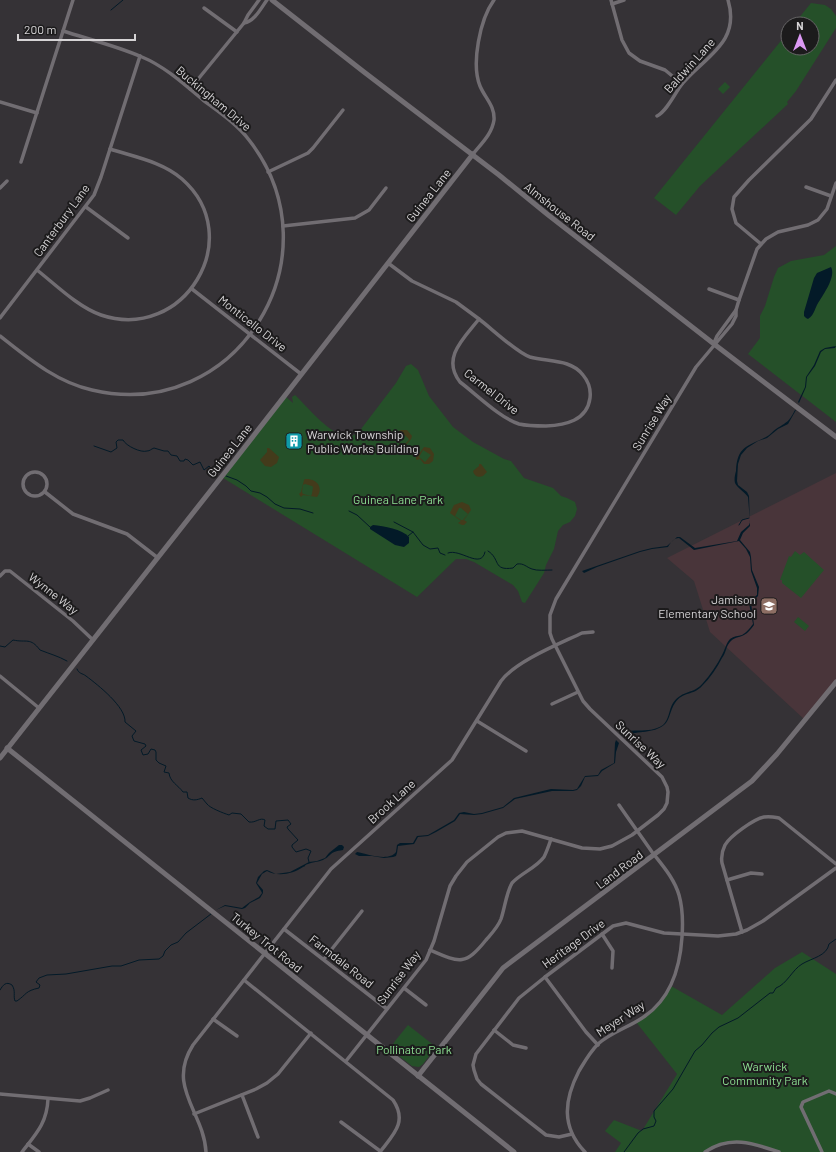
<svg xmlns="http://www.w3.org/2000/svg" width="836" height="1152" font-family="Barlow,sans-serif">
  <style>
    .education { fill: #49353a }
    .green { fill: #255029 }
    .sand { fill: #433b1b; fill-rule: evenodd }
    .water { fill: #031a28 }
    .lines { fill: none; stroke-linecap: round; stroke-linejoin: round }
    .stream { stroke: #031a28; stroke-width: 1 }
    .street { stroke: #716d72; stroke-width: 3.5 }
    .secondary { stroke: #716d72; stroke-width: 5 }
    .labels { text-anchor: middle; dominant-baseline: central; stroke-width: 4; stroke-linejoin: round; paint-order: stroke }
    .street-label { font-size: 12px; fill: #d6d4d6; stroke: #1c1b1c }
    .poi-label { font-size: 12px; fill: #d6d4d6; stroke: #1c1b1c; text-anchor: start }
    .park-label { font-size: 12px; fill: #8ee093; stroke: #1c1b1c }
  </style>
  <rect width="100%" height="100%" fill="#353236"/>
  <path class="education" d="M836 473V683L805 720 710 632 694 581 667 558Z"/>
  <g class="green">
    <path d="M811 3 825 5 831 9 836 16V28L796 91 787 102 788 104 700 186 676 215 654 198 788 32V48H812V24H794Z"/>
    <path d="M725 82 730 87 723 94 718 89Z"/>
    <path d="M836 246V422L748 354 760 338V316L765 306 774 277 778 268 791 261 824 255Z"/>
    <path d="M411 364 418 370 429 396 453 427 473 442 504 459 511 461 524 478 553 488 561 496 567 498 575 502 577 509 575 516 570 522 563 525 558 531 554 549 546 565 544 573 525 603 522 602 518 591 513 585 474 562 466 559H456L417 597 223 478 286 397 293 403 292 397 295 395C310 409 329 435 350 437L358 433 396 383 406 366Z"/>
    <path d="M795 551 800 555 804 552 824 570 801 598 782 583V580H780L789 556 791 557Z"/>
    <path d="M798 617 809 626 805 631 794 622Z"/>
    <path d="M802 952 836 974V1152H779L736 1142 717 1146 705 1152H615L621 1143 605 1131 614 1120 642 1131 677 1074 636 1022 650 1013 671 986 722 1015 775 968Z"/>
    <path d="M408 1025 436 1047 423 1064 419 1067 412 1066 390 1049 395 1041Z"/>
  </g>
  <g class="sand">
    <path d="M401 430H407L412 436 411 439 406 445 408 449 407 451H401L398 449 401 445 394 439 396 432ZM402 433 408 438 409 440 405 444 402 445 397 441 398 438Z"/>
    <path d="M424 447 430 448 434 454 433 461 429 464H424L420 459 417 460 416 459V454H419ZM423 450 431 455 426 461 425 462 419 457Z"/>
    <path d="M267 448H269L279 457 277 463 271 467 265 466 260 460 267 452Z"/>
    <path d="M481 464 487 472 483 476C478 478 474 476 473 471L479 466V464Z"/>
    <path d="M305 479C317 478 324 488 317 497L303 495 301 497 299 494 301 492 304 480ZM305 484 312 486 313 487 312 494 311 496 303 494 302 492 303 485Z"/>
    <path d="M462 502 469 505 471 510 464 520 467 522 464 525H462L458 523 461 521 450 513 454 505ZM459 508H461L468 514 463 520H461L455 516Z"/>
  </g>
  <g class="water">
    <path d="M831 267C836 276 825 292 820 300 815 306 815 315 808 319L806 318 804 316V312L814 278 817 273Z"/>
    <path d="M836 346 835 348 825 349 821 352 815 366 807 377 806 387 799 403 798 402 805 387 806 377 814 365 820 351 825 348Z"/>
    <path d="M795 410H796L788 424 778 429 767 438 758 441 747 448 741 455 738 464 737 481 738 485 747 492 749 496 750 526 743 533 740 540 750 552 751 557 752 570 759 587 758 596 751 603 754 625C751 629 748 633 744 635 738 638 734 637 730 642 726 646 726 653 722 658 717 668 710 678 702 686 693 696 683 691 675 703 670 710 670 720 664 725 653 734 638 730 626 736L623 733 624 732C636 728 650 734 663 725 669 720 669 709 673 703 683 689 693 695 703 683 710 675 717 665 722 655 725 650 726 643 730 639 734 636 738 636 742 635 746 633 750 628 753 624L749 603 751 600 757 595V588L751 571 750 557 746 549 739 541 694 550 679 538C674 538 670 543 668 547L652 549 640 552 597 567 584 573 582 571 640 551 652 548 667 546 677 537H680L695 548 737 541 741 532 749 525 750 522 748 497C745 492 737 488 735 483 734 479 735 475 736 471 737 446 748 446 766 437 770 435 773 431 776 429 787 422 789 422 795 410Z"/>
    <path d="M373 525C384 526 402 529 409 537V543L404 547 395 545 370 529V527Z"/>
    <path d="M616 740 619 743 616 752 615 763 602 771 598 776 585 777 581 786 577 790 573 791H552L515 799 503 808 482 814 474 815 460 814 455 821 436 832 428 836 418 837 414 844 398 846 397 853 396 856 393 857 384 858 372 856H359L355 854 357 852C367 854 389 862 396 852L397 845 400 843H413L417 836 428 835 435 831 454 820 459 813 464 812 474 814 482 813 503 807 514 798 551 789 573 790 577 789 585 776 598 775 601 770 614 763 615 743Z"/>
    <path d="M339 845H342L344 847 343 850C328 852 333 855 323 860 318 862 313 862 308 864 302 866 308 865 303 867 293 874 278 877 267 871L262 874 257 883 263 890V893L260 898 250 903 245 908 242 909 225 906 216 910 225 905 242 908 250 902 259 897 262 893 261 891 256 883 258 877 264 871 267 870 276 874 290 872 309 862 317 861 325 858 329 853Z"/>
  </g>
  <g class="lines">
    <g class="stream">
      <path d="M111 10 123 0"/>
      <path d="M94 446 111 452 117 448 116 442 118 440H123C126 446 141 453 147 451 150 451 151 449 154 448L164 451H168L171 455 177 456 180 461H184L185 459 188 460 193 465 200 462 204 470 209 466 213 470 220 471"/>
      <path d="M226 476 237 480 246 486 251 491 260 493 267 497 275 504 284 508 300 509 313 513"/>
      <path d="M349 511 357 515 370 527"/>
      <path d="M394 522 413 532 423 545 430 549 438 548 440 553 445 555"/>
      <path d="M739 525 742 520 749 518"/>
      <path d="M408 536 413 532"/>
      <path d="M488 551C501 559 492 571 513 568L517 564C524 563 526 567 532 569 537 571 546 570 552 570"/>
      <path d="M448 553C460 548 481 570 485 552"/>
      <path d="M0 646 5 647 13 640C27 643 30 637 40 650 50 654 58 656 67 661"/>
      <path d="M77 669C79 674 82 673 86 676 98 685 126 707 125 722L136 731 132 736 134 741 145 744 146 746 141 750 143 755 148 754 151 749 155 750 156 752V760L159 763 166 766 164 772 169 773C170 782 178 785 183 792H187L188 798C193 801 197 800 202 798 204 800 205 802 207 804 210 808 223 813 229 815L232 813 241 814 249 822C256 823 260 817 265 820L264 826 268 829H275L276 821 288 820 291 824 287 827 288 829 298 840 292 845V847L296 852 306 849 311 851 308 858 309 862"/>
      <path d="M0 990C3 985 6 981 12 985 16 991 13 996 15 1001H17C27 994 25 991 39 988L40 985 36 982 39 978 47 975 66 974 112 966H121L139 960 159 959 163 956 165 951 171 945 178 942 186 933 211 914"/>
      <path d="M624 1152 638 1133 643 1129 654 1126 656 1121 654 1117V1111L673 1089 695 1051 702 1045 712 1033 719 1027 738 1018 770 993H773L776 988C787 984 792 970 802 964 812 958 827 956 829 944L836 939"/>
    </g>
    <g class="street">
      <path d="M611 0 622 40 629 53 640 61 665 70 682 84"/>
      <path d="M612 4 624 0"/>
      <path d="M204 8 237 32"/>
      <path d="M244 23C255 21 261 8 267 0"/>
      <path d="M190 89 244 23 248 15 259 0"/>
      <path d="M0 102 37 113"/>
      <path d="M657 116C667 111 675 93 682 84 704 57 741 43 728 0"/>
      <path d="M473 154C481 144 492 134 494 120 495 106 485 98 480 86 471 64 480 19 494 0"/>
      <path d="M21 162 73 0"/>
      <path d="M268 172 308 153 313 148 343 110"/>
      <path d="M806 187 831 196"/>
      <path d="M0 188 7 181"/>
      <path d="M86 207 128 238"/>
      <path d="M283 226 355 218 369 210 386 188"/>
      <path d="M761 244 736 223 732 209 734 197 749 180 811 119 836 80"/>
      <path d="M388 263 412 281 456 302 479 319"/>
      <path d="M37 270C56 285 78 307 101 315 184 343 248 237 182 179 163 162 135 157 110 149"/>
      <path d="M192 289 301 374"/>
      <path d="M709 289 739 300"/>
      <path d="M0 318 94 195 101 177 140 56"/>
      <path d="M479 319C491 328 517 353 530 357 548 362 571 359 583 375 588 381 591 390 590 398 587 421 565 425 546 426 537 426 528 426 519 424 500 418 476 394 460 382 441 358 464 338 479 319Z"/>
      <path d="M0 336C28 358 56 382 92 390 237 424 340 256 249 140 237 124 219 112 203 100 184 84 164 66 142 57 117 46 88 39 63 31"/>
      <path d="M714 343 717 336 736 310"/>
      <circle cx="35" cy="484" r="12"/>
      <path d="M45 492 73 514 127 534 158 558"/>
      <path d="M0 576 5 571H10L73 621 93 640"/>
      <path d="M0 676 39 708"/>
      <path d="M552 704 578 692"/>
      <path d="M477 721 526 751"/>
      <path d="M727 880 751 873 762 874"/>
      <path d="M284 929 387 1009"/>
      <path d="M742 932 722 863C721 857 722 851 725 845 730 836 754 819 764 817 770 816 774 817 779 818L836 864"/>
      <path d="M602 934 613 951 612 968"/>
      <path d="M430 950C460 963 465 966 486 940 492 933 498 927 501 919 505 907 506 894 512 883 521 873 536 868 544 857 547 851 549 845 551 839"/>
      <path d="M324 959 362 911"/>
      <path d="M545 977 586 1032 598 1045"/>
      <path d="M244 980 393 1100C408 1122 393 1135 380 1152"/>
      <path d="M404 988 426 1005"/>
      <path d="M213 1019 237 1036"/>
      <path d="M494 1030 513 1045 526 1048"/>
      <path d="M346 1061 426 960 434 941 450 886 456 876 467 862 498 837 506 833 522 831 582 848 600 849 612 846 632 835 658 815 664 809 667 803 668 792 667 787 662 777 590 709 583 701 552 639 550 633V615L556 599 696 367 732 324 736 316V310L739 300 757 249 766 239 778 232 808 225 818 220 827 209 836 183"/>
      <path d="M0 1094 80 1101 90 1098 108 1090"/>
      <path d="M242 1095 258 1137"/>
      <path d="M194 1114 256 1089 267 1083 278 1074 311 1033"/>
      <path d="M341 1122 380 1151"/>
      <path d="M572 1134 559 1137 546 1135 481 1084 477 1079 474 1070 473 1065 476 1054 519 998 545 977 613 926 626 923 664 933 718 936 736 934 747 930 763 921 836 868"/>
      <path d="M28 1144 39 1152"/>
      <path d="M22 1152C36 1134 47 1123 48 1099"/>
      <path d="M206 1152C204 1112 166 1087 193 1045L331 869 452 760 501 681C516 661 559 644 582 633L593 632"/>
      <path d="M585 1152C561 1127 564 1100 579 1071 585 1061 590 1052 598 1044 611 1032 630 1027 645 1016 671 998 680 968 682 937 683 923 683 909 679 895 674 878 662 865 652 852 641 836 630 821 619 805"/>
      <path d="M705 1152C730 1135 753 1143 779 1152"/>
      <path d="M822 1152 801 1107 803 1102 829 1091 836 1094"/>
    </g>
    <g class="secondary">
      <path d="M272 0 364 72 499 175 547 214 714 344 836 437"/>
      <path d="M7 748 514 1152"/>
      <path d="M0 758 230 466 473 154"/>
      <path d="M418 1076 503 968 752 781 777 754 836 682"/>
    </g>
  </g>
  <defs>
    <g id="building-square" transform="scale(0.9)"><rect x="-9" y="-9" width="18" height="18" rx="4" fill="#0f9aa8" stroke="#1c1b1c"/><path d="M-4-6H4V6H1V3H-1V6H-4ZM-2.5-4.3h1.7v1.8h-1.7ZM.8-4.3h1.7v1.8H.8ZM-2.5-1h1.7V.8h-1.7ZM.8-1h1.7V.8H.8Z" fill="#fff"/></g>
    <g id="school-square" transform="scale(0.9)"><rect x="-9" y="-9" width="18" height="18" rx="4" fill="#8d6e63" stroke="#1c1b1c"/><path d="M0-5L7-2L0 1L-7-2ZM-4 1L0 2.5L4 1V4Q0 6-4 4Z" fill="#fff"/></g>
  </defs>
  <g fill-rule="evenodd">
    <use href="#building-square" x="294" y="441"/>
    <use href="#school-square" x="769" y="606"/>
  </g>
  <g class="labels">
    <g class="street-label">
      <text transform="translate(689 65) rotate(-48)">Baldwin Lane</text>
      <text transform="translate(214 98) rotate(40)">Buckingham Drive</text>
      <text transform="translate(428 195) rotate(-52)">Guinea Lane</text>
      <text transform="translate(560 211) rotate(38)">Almshouse Road</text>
      <text transform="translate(61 220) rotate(-54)">Canterbury Lane</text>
      <text transform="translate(253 323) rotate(38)">Monticello Drive</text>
      <text transform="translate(492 391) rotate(38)">Carmel Drive</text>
      <text transform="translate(651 422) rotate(-59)">Sunrise Way</text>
      <text transform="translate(229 450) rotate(-52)">Guinea Lane</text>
      <text transform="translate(54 593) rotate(38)">Wynne Way</text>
      <text transform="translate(641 744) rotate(43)">Sunrise Way</text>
      <text transform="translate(391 801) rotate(-42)">Brook Lane</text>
      <text transform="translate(619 869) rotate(-37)">Land Road</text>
      <text transform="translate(267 942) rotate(39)">Turkey Trot Road</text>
      <text transform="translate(573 943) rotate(-36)">Heritage Drive</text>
      <text transform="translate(342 961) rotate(38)">Farmdale Road</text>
      <text transform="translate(398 977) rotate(-53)">Sunrise Way</text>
      <text transform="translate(620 1018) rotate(-33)">Meyer Way</text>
    </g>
    <g class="poi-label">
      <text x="307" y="434">Warwick Township<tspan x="307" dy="14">Public Works Building</tspan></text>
      <text x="756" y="599" text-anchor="end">Jamison<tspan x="756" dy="14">Elementary School</tspan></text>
    </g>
    <g class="park-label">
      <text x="398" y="499">Guinea Lane Park</text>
      <text x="414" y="1049">Pollinator Park</text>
      <text x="765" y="1066">Warwick<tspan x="765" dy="14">Community Park</tspan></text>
    </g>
  </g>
  <g transform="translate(800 36)"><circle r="19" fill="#1c1b1c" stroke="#666566"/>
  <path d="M0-3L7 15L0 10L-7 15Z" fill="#dc99f4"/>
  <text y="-6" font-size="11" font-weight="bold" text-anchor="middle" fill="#d6d4d6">N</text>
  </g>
  <path d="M18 34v6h117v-6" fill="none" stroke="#d6d4d6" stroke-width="2"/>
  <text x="24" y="34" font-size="12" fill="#d6d4d6" stroke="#1c1b1c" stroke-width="3" paint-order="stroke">200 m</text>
</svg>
